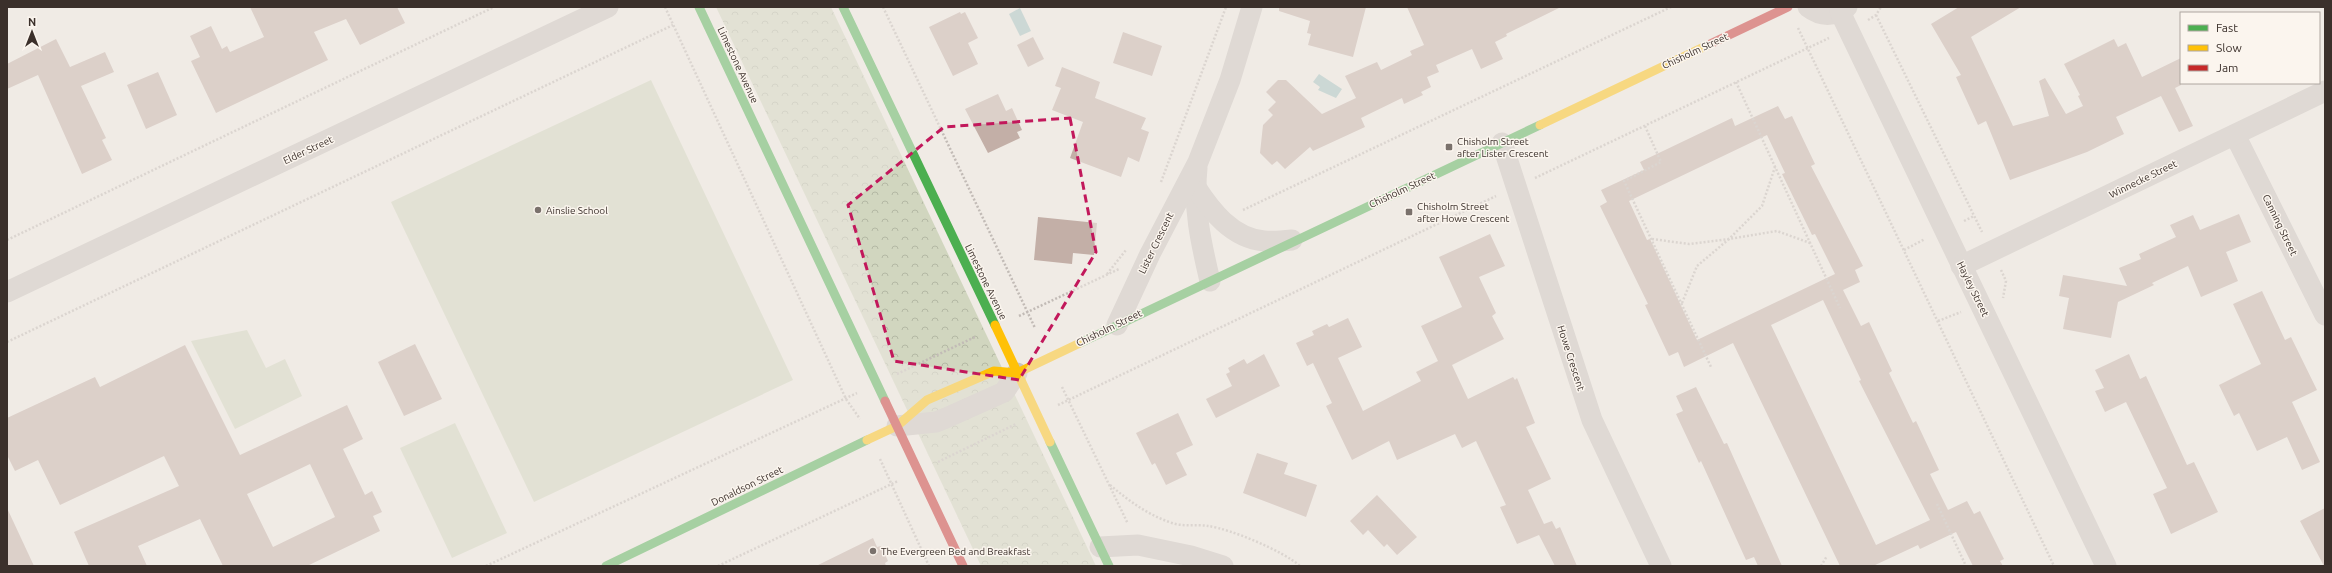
<svg xmlns="http://www.w3.org/2000/svg" width="2332" height="573" font-family="Ubuntu,sans-serif">
  <style>
    .grass { fill: #d1d6bf }
    .park { fill: url(#park-crowns) }
    .water { fill: #a1c2c1 }
    .building { fill: #c3afa7; fill-rule: evenodd }
    .lines { fill: none; stroke-linecap: round; stroke-linejoin: round }
    .path { stroke: #c2bbb6; stroke-width: 2.5; stroke-dasharray: 2 2; stroke-linecap: butt }
    .street { stroke: #c9c3be; stroke-width: 21 }
    .fast { stroke: #4caf50; stroke-width: 9 }
    .slow { stroke: #ffc107; stroke-width: 9 }
    .jam { stroke: #c62828; stroke-width: 9 }
    .marked { fill: none; stroke: #c2185b; stroke-width: 3; stroke-dasharray: 8 5; stroke-linejoin: round }
    .poi-dot { fill: #7a716c; stroke: #fbf5ee; stroke-width: 1.5 }
    .labels { text-anchor: middle; dominant-baseline: central; stroke-width: 3; stroke-linejoin: round; paint-order: stroke }
    .street-label { font-size: 10px; fill: #3b302b; stroke: #fbf5ee }
    .poi-label { font-size: 10px; fill: #3b302b; stroke: #fbf5ee; text-anchor: start }
  </style>
  <defs>
    <pattern id="park-crowns" width="20" height="18" patternUnits="userSpaceOnUse"><rect width="20" height="18" fill="#d1d6bf"/><path d="M2 6a3 3 0 1 1 6 0M12 15a3 3 0 1 1 6 0" fill="none" stroke="#b4b8a4"/></pattern>
  </defs>
  <rect width="100%" height="100%" fill="#f0ebe5"/>
  <g class="grass">
    <path d="M651 80 793 380 534 502 391 202Z"/>
    <path d="M247 330 266 368 285 359 302 396 235 429 191 341Z"/>
    <path d="M455 423 507 533 452 558 400 448Z"/>
  </g>
  <path class="park" d="M716 7H831L1096 566H981Z"/>
  <g class="water">
    <path d="M1020 8 1031 31 1020 36 1009 14Z"/>
    <path d="M1319 74 1342 89 1336 98 1318 90 1320 87 1313 82Z"/>
  </g>
  <g class="building">
    <path d="M250 7H397L405 23 360 45 346 19 314 32 328 60 216 113 191 61 200 57 190 36 211 26 222 49 227 46 230 52 264 37Z"/>
    <path d="M1279 7H1366L1353 57 1308 45 1311 34 1307 33 1310 21 1279 11Z"/>
    <path d="M1407 7H1561L1506 34 1507 36 1495 42 1503 59 1481 69 1472 49 1436 65 1439 72 1427 77 1431 87 1421 92 1423 95 1404 104 1402 98 1361 118 1365 127 1313 151 1310 147 1285 169 1277 161 1272 165 1260 153 1263 125 1273 115 1268 110 1276 102 1266 92 1278 80H1286L1322 114 1356 98 1345 76 1377 62 1381 70 1412 55 1410 51 1424 45Z"/>
    <path d="M1959 7H2021L1971 37 2013 126 2049 116 2039 81 2045 78 2066 114 2083 106 2078 96 2080 95 2064 64 2114 39 2118 47 2126 43 2142 77 2181 58V85L2175 88 2193 126 2179 132 2161 96 2116 117 2124 134 2087 152 2010 180 1986 121 1978 125 1956 77 1961 75 1931 24Z"/>
    <path d="M960 12 961 14 965 12 978 38 968 43 978 64 953 76 929 27Z"/>
    <path d="M1123 32 1162 46 1152 76 1113 63Z"/>
    <path d="M1033 37 1044 59 1028 67 1017 45Z"/>
    <path d="M56 39 70 67 105 52 114 72 81 86 106 138 102 140 112 160 82 174 38 75 7 89V64Z"/>
    <path d="M1062 67 1100 82 1095 98 1146 118 1141 129 1149 132 1139 162 1128 157 1121 177 1070 158 1083 122 1052 110 1061 88 1055 86Z"/>
    <path d="M158 72 177 115 146 129 127 85Z"/>
    <path d="M998 94 1006 111 1012 108 1022 130 1017 132 1020 138 988 153 965 109Z"/>
    <path d="M1778 106 1785 119 1792 116 1815 164 1811 166 1863 266 1855 270 1860 282 1843 290 1861 326 1869 322 1892 371 1889 373 1913 423 1916 421 1939 470 1930 474 1948 510 1967 501 1974 514 1980 511 2004 559 2000 561 2003 566H1973L1956 532 1920 549 1918 545 1873 566H1840L1733 343 1684 367 1678 352 1669 356 1645 305 1648 304 1600 206 1607 202 1601 190 1644 170 1640 162 1732 118 1735 126ZM1767 135 1785 173 1782 174 1812 235 1815 234 1835 274 1697 340 1650 239 1647 240 1629 201ZM1823 300 1861 380 1859 381 1930 520 1876 545 1771 325Z"/>
    <path d="M2239 214 2251 242 2226 252 2238 281 2201 297 2188 266 2152 283 2154 285 2118 302 2111 338 2063 329 2069 298 2059 296 2063 275 2127 286 2119 268 2141 259 2139 254 2176 237 2170 225 2193 215 2200 230Z"/>
    <path d="M1038 217 1097 223 1094 255 1073 253 1072 264 1034 260Z"/>
    <path d="M1490 234 1505 266 1479 277 1496 313 1492 316 1504 339 1452 365 1468 399 1513 377 1515 380 1517 378 1535 423 1526 427 1551 479 1528 490 1544 524 1552 521 1556 529 1560 527 1577 566H1555L1539 535 1517 544 1500 507 1506 505 1476 441 1462 448 1455 434 1397 460 1389 441 1352 460 1326 406 1332 403 1313 363 1307 366 1296 343 1314 335 1312 331 1327 324 1329 327 1348 318 1362 347 1338 358 1363 411 1421 381 1416 372 1438 361 1421 326 1462 307 1439 257Z"/>
    <path d="M2262 291 2285 340 2291 337 2317 390 2292 402 2320 462 2302 470 2287 437 2257 451 2239 413 2234 416 2219 385 2261 364 2233 304Z"/>
    <path d="M415 344 442 399 404 416 378 362Z"/>
    <path d="M185 345 240 455 347 405 363 439 343 449 365 495 372 491 382 512 373 516 380 531 307 566H223L200 519 138 546 147 566H89L74 532 179 486 164 456 60 505 38 460 15 471 7 455V418L95 377 100 387ZM310 464 335 517 273 547 247 494Z"/>
    <path d="M1264 354 1280 386 1216 418 1206 399 1232 386 1226 374 1230 372 1228 368 1244 359 1247 364Z"/>
    <path d="M2129 354 2140 379 2146 376 2187 465 2194 462 2218 512 2171 534 2153 494 2167 488 2126 402 2105 412 2095 391 2104 388 2095 370Z"/>
    <path d="M1696 387 1724 444 1727 443 1782 566H1758L1754 557 1746 560 1701 461 1699 463 1676 414 1683 411 1676 396Z"/>
    <path d="M1178 413 1193 445 1176 453 1187 475 1166 485 1155 463 1152 465 1136 433Z"/>
    <path d="M1257 453 1288 463 1284 474 1317 485 1306 517 1243 493Z"/>
    <path d="M1377 495 1417 537 1397 555 1387 544 1384 547 1368 530 1363 535 1350 521Z"/>
    <path d="M7 508 34 566H7Z"/>
    <path d="M2325 508V566H2324L2300 521Z"/>
    <path d="M873 538 877 547 881 546 888 561 885 563 886 566H816Z"/>
  </g>
  <g class="lines">
    <g class="path">
      <path d="M665 7 846 399 860 419"/>
      <path d="M883 7 1035 328"/>
      <path d="M1876 15 1982 232"/>
      <path d="M1868 20 1876 15 1881 7"/>
      <path d="M1798 28 2054 566"/>
      <path d="M1736 82 1840 308"/>
      <path d="M1645 126 1661 162 1624 181 1711 367"/>
      <path d="M1535 178 1829 38"/>
      <path d="M1161 182 1226 7"/>
      <path d="M1243 210 1671 7"/>
      <path d="M1964 221 1974 216"/>
      <path d="M1652 239 1689 244 1729 239 1762 206 1775 167"/>
      <path d="M7 240 494 7"/>
      <path d="M1904 250 1925 239"/>
      <path d="M2001 270 2006 281 2003 298"/>
      <path d="M1107 274 1126 250"/>
      <path d="M1682 303 1697 266 1729 239 1777 231 1810 243"/>
      <path d="M1019 316 1119 269"/>
      <path d="M1938 321 1961 312"/>
      <path d="M7 342 673 25"/>
      <path d="M897 374 975 337"/>
      <path d="M1062 387 1128 524"/>
      <path d="M1058 405 1496 196"/>
      <path d="M880 459 929 566"/>
      <path d="M938 462 1016 424"/>
      <path d="M1110 485C1129 501 1148 515 1172 523 1183 527 1197 524 1208 526 1231 529 1283 551 1300 566"/>
      <path d="M1937 504 1966 566"/>
      <path d="M486 566 857 393"/>
      <path d="M718 566 898 481"/>
      <path d="M1821 566 1827 556"/>
    </g>
    <g class="street">
      <path d="M1808 7C1821 17 1834 17 1847 7"/>
      <path d="M1840 12 2106 566"/>
      <path d="M2235 135 2325 315"/>
      <path d="M1502 143 1592 420 1661 566"/>
      <path d="M1197 168C1193 207 1201 243 1210 281"/>
      <path d="M1195 186C1211 211 1232 238 1264 241 1273 242 1283 241 1292 240"/>
      <path d="M1961 266 2325 91"/>
      <path d="M7 292 608 7"/>
      <path d="M1117 325 1150 254 1198 162 1230 80 1252 7"/>
      <path d="M897 426 936 422 946 418 1004 392 1017 373"/>
      <path d="M1100 547 1138 545 1191 556 1223 566"/>
    </g>
    <g class="fast">
      <path d="M699 7 885 401"/>
      <path d="M843 7 995 325"/>
      <path d="M1080 343 1540 125"/>
      <path d="M1050 442 1109 566"/>
      <path d="M606 566 867 440"/>
    </g>
    <g class="slow">
      <path d="M1540 125 1708 45"/>
      <path d="M995 325 1050 442"/>
      <path d="M867 440 897 426 927 400 994 371 1017 373 1080 343"/>
    </g>
    <g class="jam">
      <path d="M1708 45 1788 7"/>
      <path d="M885 401 963 566"/>
    </g>
  </g>
  <path d="M0 0H2332V573H0ZM1070 118 1096 252 1019 380 894 361 848 205 944 127Z" fill="#f0ebe5" fill-opacity=".55" fill-rule="evenodd"/>
  <path class="marked" d="M1070 118 1096 252 1019 380 894 361 848 205 944 127Z"/>
  <g class="poi-dot">
    <rect x="1445" y="143" width="8" height="8" rx="2"/>
    <circle cx="538" cy="210" r="4"/>
    <rect x="1405" y="208" width="8" height="8" rx="2"/>
    <circle cx="873" cy="551" r="4"/>
  </g>
  <g class="labels">
    <g class="street-label">
      <text transform="translate(1695 51) rotate(-25)">Chisholm Street</text>
      <text transform="translate(738 65) rotate(65)">Limestone Avenue</text>
      <text transform="translate(308 150) rotate(-25)">Elder Street</text>
      <text transform="translate(2143 179) rotate(-26)">Winnecke Street</text>
      <text transform="translate(1402 190) rotate(-25)">Chisholm Street</text>
      <text transform="translate(2280 225) rotate(64)">Canning Street</text>
      <text transform="translate(1156 243) rotate(-64)">Lister Crescent</text>
      <text transform="translate(986 282) rotate(64)">Limestone Avenue</text>
      <text transform="translate(1973 289) rotate(64)">Hayley Street</text>
      <text transform="translate(1109 328) rotate(-26)">Chisholm Street</text>
      <text transform="translate(1571 358) rotate(72)">Howe Crescent</text>
      <text transform="translate(747 486) rotate(-26)">Donaldson Street</text>
    </g>
    <g class="poi-label">
      <text x="1457" y="141">Chisholm Street<tspan x="1457" dy="12">after Lister Crescent</tspan></text>
      <text x="1417" y="206">Chisholm Street<tspan x="1417" dy="12">after Howe Crescent</tspan></text>
      <text x="546" y="210">Ainslie School</text>
      <text x="881" y="551">The Evergreen Bed and Breakfast</text>
    </g>
  </g>
  <rect width="2332" height="573" fill="none" stroke="#3b302b" stroke-width="16"/>
  <rect x="2180" y="12" width="140" height="72" fill="#fbf5ee" stroke="#aea6a0"/>
  <rect x="2188" y="25" width="20" height="6" fill="#4caf50" stroke="#aea6a0"/>
  <text x="2216" y="32" font-size="12" fill="#3b302b">Fast</text>
  <rect x="2188" y="45" width="20" height="6" fill="#ffc107" stroke="#aea6a0"/>
  <text x="2216" y="52" font-size="12" fill="#3b302b">Slow</text>
  <rect x="2188" y="65" width="20" height="6" fill="#c62828" stroke="#aea6a0"/>
  <text x="2216" y="72" font-size="12" fill="#3b302b">Jam</text>
  <g transform="translate(32 32)" stroke="#fbf5ee" stroke-width="3" paint-order="stroke">
  <path d="M0-3L7 15L0 10L-7 15Z" fill="#3b302b"/>
  <text y="-6" font-size="11" font-weight="bold" text-anchor="middle" fill="#3b302b">N</text>
  </g>
</svg>
